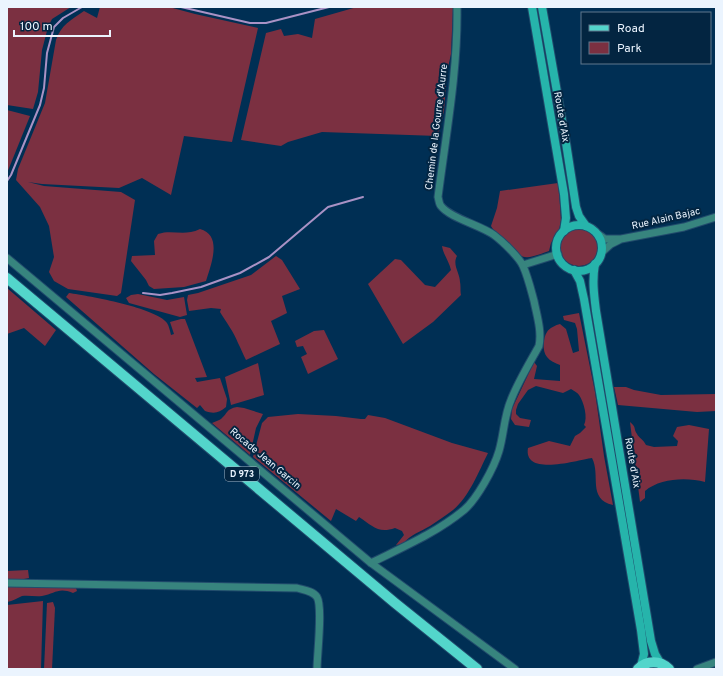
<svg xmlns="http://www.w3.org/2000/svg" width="723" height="676" font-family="Overpass,sans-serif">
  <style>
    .green { fill: #7b3041 }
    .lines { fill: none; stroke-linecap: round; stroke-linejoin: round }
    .stream { stroke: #a992c5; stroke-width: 2 }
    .minor-casing { stroke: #214b6c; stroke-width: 9 }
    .secondary-casing { stroke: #214b6c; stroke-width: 10 }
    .primary-casing { stroke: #214b6c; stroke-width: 12 }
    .minor { stroke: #37847e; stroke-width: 7 }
    .secondary { stroke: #26b4ab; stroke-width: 8 }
    .primary { stroke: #53d5cb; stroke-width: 10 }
    .labels { text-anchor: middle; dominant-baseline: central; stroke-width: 4; stroke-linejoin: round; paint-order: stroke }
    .shield { fill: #032541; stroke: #a5b6c5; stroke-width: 1 }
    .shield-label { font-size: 9px; font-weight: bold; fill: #ebf4fe }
    .street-label { font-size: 10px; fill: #ebf4fe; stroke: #032541 }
  </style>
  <rect width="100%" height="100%" fill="#002f54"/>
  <g class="green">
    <path d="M7 7H71L52 19 48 27 42 50 38 92 33 109 7 105Z"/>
    <path d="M100 7H169L195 14 258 28 232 142 184 136 171 195 142 178 119 188 42 184 28 182 44 186 121 192 135 200 121 293 117 296 68 289 54 281 49 272 54 257 49 226 40 207 16 180 18 169 45 103 56 40C61 25 71 20 84 11L97 18Z"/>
    <path d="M357 7H453L451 54 447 72 444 111 438 136 322 132 288 142 281 146 241 140 266 33 281 29 284 36 298 34 312 38 315 19Z"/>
    <path d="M7 110 30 116 7 173Z"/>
    <path d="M558 183 560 205 561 220 559 230 551 243 549 251C522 261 522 260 504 239 499 234 494 232 491 226L497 208 500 191Z"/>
    <circle cx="579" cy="247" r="19"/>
    <path d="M200 229C223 235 211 265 206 281L184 287 154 289 149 286 146 280 131 261 132 256 155 255 154 241 158 234C173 229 183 237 200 229Z"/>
    <path d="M442 246 450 248 457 256C452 265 460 273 460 282 461 287 460 290 461 295L433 322 403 344 368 284 395 259 401 260 425 285 435 287 451 270C449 261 443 254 442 246Z"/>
    <path d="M276 256 282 260 300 289 282 296 287 313 271 321 280 344 246 360C243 354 241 349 238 343 234 332 226 322 220 312L221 309 211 308 189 311 187 300 188 295 198 293 251 275Z"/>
    <path d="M7 288 56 330 45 346 24 328 7 334Z"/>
    <path d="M69 293C89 296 157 308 167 323 169 326 170 331 171 335L174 334 170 322 181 319H185L207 377 195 378 197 382 220 378 227 399 226 407C219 413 214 414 205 411L200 405 197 408 154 374 66 297Z"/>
    <path d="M138 294 167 300 184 297 187 315 180 317 129 303 126 298 131 295Z"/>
    <path d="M579 313 595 392 604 456 613 505C587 499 601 475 592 458 578 460 523 477 528 448L549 441 570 446 575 436 580 433 586 427 584 425C588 418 584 402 579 395 578 393 574 391 571 389L563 393 536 386 528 390 518 404 516 410V414L520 418 531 420 529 427 515 425 511 419 512 409 534 362 537 366 534 379 560 381V365C555 363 550 361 547 357 542 351 543 338 547 332 549 328 556 325 560 324L566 329 573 353 579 351 577 329 575 323 564 320 563 316Z"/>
    <path d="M324 330 338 359 308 374 301 357 307 354 303 346 297 347 295 341 314 331Z"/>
    <path d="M258 363 264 395 231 405 225 377Z"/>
    <path d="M614 387H626L634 390 661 395 716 394V411L697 412 618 405Z"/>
    <path d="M237 407 244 408 263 414 256 428 250 455 212 423C215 422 219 420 221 419 228 413 226 409 237 407Z"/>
    <path d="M298 414 336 416 361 419H365L368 415 385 418 452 443 488 453C479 471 469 497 453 510 446 515 438 521 430 526 420 532 411 534 403 544L396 545 404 535 402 531 395 528C378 534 373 526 359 517L356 521 336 509 331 521 253 457 262 423 268 417Z"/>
    <path d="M630 422C637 428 633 428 637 434 639 438 643 439 646 445L654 447 677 446 678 441 673 436 677 427 689 425 709 429 705 482C687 477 660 478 645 491V498L640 502Z"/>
    <path d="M28 570 29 578 24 579H7V571Z"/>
    <path d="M7 585 76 588 77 591 73 593C58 587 55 594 42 596 35 597 29 595 22 596 17 598 13 601 7 602Z"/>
    <path d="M43 601 41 669H7V605Z"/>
    <path d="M53 602 55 608 52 669H44L47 603Z"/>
  </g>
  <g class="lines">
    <g class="stream">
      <path d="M181 7 250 23H266L329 7"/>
      <path d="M7 181 11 175 40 105 44 88 47 53 54 27 63 18 82 7"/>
      <path d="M143 293 160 295 172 293 201 287 240 273 269 257 328 207 363 197"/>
    </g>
    <g class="minor-casing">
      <g id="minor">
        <path d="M598 234 605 239H621L684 227 716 217"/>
        <path d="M601 253 611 244 619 240"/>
        <path d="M7 258 371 563 515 669"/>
        <path d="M523 265 558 254"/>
        <path d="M371 563C403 547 436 533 464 510 477 499 494 468 499 451 504 434 504 416 511 400 518 382 529 364 539 346 542 331 537 316 534 301 531 290 528 277 523 266 519 257 502 241 494 235 480 225 450 218 441 206 439 204 439 200 438 197 446 134 458 71 457 7"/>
        <path d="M7 583 297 588C304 590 313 591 317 597 323 607 317 655 317 669"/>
        <path d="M697 669 716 662"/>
      </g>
    </g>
    <g class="secondary-casing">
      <g id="secondary">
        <path d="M532 7 564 194 566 218 564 231"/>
        <path d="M542 7 566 143 576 207 579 216 586 226"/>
        <circle cx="579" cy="248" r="23"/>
        <path d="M595 264C592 280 594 295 596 311L651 641 655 654 661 664"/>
        <path d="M574 270 580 281 584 299 641 630 644 654 641 666"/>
      </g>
    </g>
    <g class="primary-casing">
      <g id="primary">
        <path d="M7 278 395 603 477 669"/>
        <path d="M638 669C647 660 660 660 669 669"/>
      </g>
    </g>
    <use href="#minor" class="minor"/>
    <use href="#secondary" class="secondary"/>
    <use href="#primary" class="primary"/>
  </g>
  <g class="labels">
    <rect class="shield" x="225" y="467" width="34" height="14" rx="3"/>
    <g class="shield-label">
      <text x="242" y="474">D 973</text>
    </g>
    <g class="street-label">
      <text transform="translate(561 117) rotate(80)">Route d'Aix</text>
      <text transform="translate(437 127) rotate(-83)">Chemin de la Gourre d'Aurre</text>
      <text transform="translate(666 219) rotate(-13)">Rue Alain Bajac</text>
      <text transform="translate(265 459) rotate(40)">Rocade Jean Garcin</text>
      <text transform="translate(632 463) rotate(80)">Route d'Aix</text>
    </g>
  </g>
  <rect width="723" height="676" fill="none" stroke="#ebf4fe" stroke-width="16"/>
  <rect x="581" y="12" width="130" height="52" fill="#032541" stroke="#60788d"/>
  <rect x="589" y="25" width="20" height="6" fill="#53d5cb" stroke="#60788d"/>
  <text x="617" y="32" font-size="12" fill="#ebf4fe">Road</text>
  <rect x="589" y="42" width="20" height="12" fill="#7b3041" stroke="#60788d"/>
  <text x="617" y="52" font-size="12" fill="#ebf4fe">Park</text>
  <path d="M14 30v6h96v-6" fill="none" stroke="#ebf4fe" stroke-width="2"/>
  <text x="20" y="30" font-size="12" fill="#ebf4fe" stroke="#032541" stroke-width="3" paint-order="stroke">100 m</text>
</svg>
